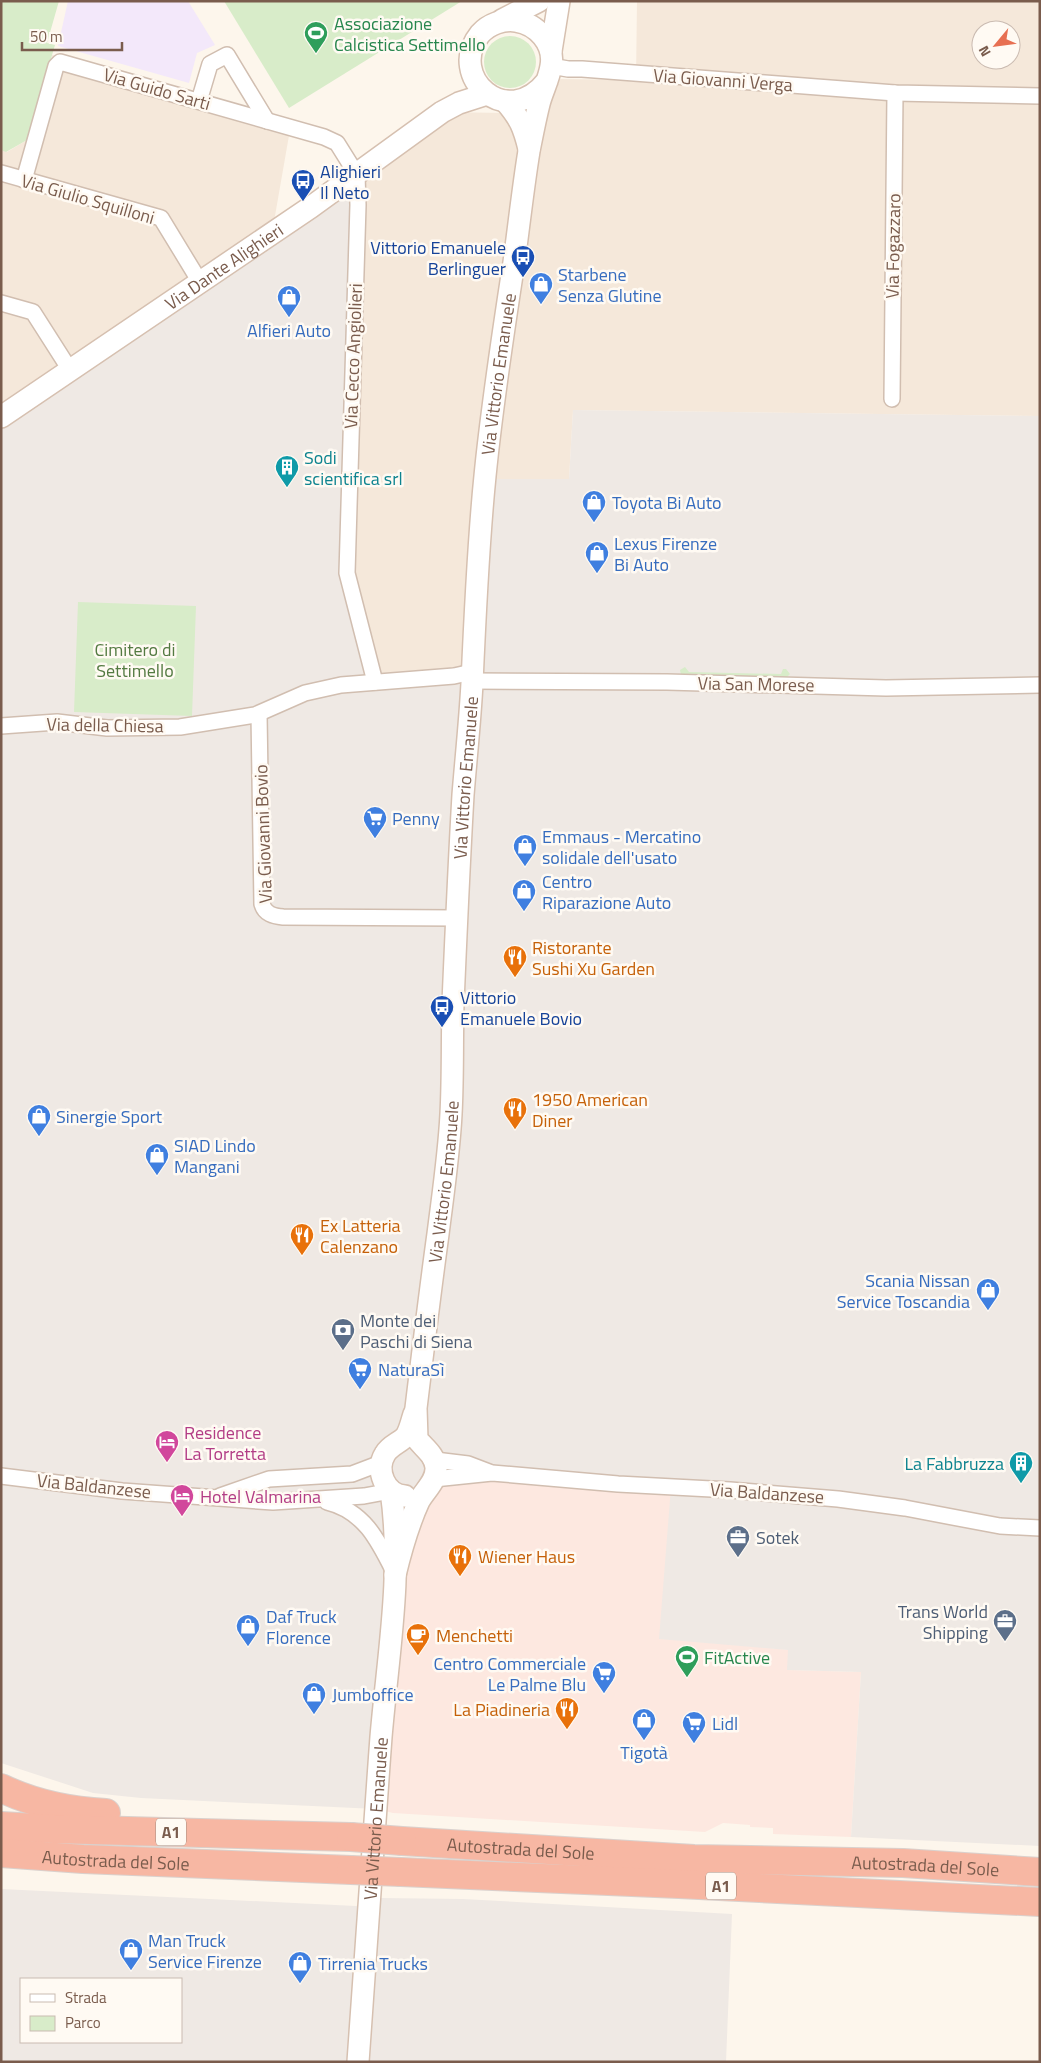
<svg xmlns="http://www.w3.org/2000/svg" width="1041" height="2063" font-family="'Titillium Web',sans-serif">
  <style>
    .residential { fill: #f5e8da; fill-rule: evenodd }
    .commercial { fill: #fde8e0 }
    .industrial { fill: #efe9e4; fill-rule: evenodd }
    .education { fill: #f3e8fa }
    .green { fill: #d8ecc9 }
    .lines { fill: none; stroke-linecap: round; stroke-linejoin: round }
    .street-casing { stroke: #d1beb0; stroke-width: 18 }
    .secondary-casing { stroke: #d6c0b0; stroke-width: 24 }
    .highway-casing { stroke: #dad1cd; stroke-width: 30 }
    .street { stroke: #fff; stroke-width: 15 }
    .secondary { stroke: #fff; stroke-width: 21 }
    .highway { stroke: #f7b7a3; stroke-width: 28 }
    .highway-bridge-casing { stroke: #dad1cd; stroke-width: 30; stroke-linecap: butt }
    .highway-bridge { stroke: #f7b7a3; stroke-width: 28 }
    .labels { text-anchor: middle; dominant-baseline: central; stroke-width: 5; stroke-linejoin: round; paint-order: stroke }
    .shield { fill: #fffaf3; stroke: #a28b7f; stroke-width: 1 }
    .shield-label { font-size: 16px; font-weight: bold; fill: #7a5c4d }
    .leisure-label { font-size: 18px; fill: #27864d; stroke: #fffaf3; text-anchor: start }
    .street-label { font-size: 18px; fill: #7a5c4d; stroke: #fffaf3 }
    .transit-label { font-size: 18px; fill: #164399; stroke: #fffaf3; text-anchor: start }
    .shop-label { font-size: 18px; fill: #366cbe; stroke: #fffaf3; text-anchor: start }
    .culture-label { font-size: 18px; fill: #0d838f; stroke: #fffaf3; text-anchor: start }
    .park-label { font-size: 18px; fill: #537a41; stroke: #fffaf3 }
    .food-label { font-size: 18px; fill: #c56008; stroke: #fffaf3; text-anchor: start }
    .service-label { font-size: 18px; fill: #4e5e75; stroke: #fffaf3; text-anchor: start }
    .hotel-label { font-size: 18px; fill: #b23c85; stroke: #fffaf3; text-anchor: start }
  </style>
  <rect width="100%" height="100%" fill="#fdf6ec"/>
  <g class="residential">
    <path d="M637 1H1040V416L573 410 569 479 472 672 375 682 347 573 357 175 442 112 506 113 557 79 636 80ZM981 30H1011V60H981Z"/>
    <path d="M52 55 291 124 272 233 1 417V150L7 152 27 140Z"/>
  </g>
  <path class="commercial" d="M448 1478 671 1487 742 1645 789 1650 788 1670 861 1672 851 1837 773 1834V1828L750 1827V1825L723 1823 705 1832 393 1813 376 1809 412 1517Z"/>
  <g class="industrial">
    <path d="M357 175 347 573 375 682 472 672 484 479H569L573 410 1040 416V1846L851 1837 861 1672 787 1670 788 1650 659 1639 671 1487 448 1478 412 1517 376 1809 141 1798 93 1793 1 1763V416Z"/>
    <path d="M1 1889 356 1906 381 1898 463 1899 732 1914 726 2062H1ZM21 1979H181V2042H21Z"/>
  </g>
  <path class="education" d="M68 1H188L215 45 197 53 189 83 58 46Z"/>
  <g class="green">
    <path d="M1 1H59L47 43 55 45 27 140 6 152 1 150Z"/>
    <path d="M224 1H462L289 108Z"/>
    <circle cx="510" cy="62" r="26"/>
    <path d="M78 602 196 606 192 716 74 712Z"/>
    <path d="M685 667 689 672 781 674 783 669H786L790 674 786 678 681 675 680 670Z"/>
  </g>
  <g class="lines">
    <g class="street-casing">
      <g id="street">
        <path d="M551 66 568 69H582L895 93 1040 96"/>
        <path d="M199 101 210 64 227 55 267 121"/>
        <path d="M1 173 161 218 200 282"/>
        <path d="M24 180 56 66 60 62 324 137 337 143 357 175 358 205 347 573 375 682"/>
        <path d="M1 303 33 312 70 370"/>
        <path d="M892 399 895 93"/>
        <path d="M472 681 667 682 886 688 1040 685"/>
        <path d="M259 714 262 904C265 914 273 916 283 917L457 918"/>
        <path d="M1 726 57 722 107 728 180 727 255 715 305 693 341 685 454 676 472 672"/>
        <path d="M435 1460 468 1464 489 1472"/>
        <path d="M1 1476 122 1491 273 1502 364 1496 391 1491"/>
        <path d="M434 1479 492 1473 618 1484 730 1490 838 1499 905 1508 1000 1526 1040 1528"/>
        <path d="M220 1496 269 1479 352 1474 381 1463"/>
        <path d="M327 1502C364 1511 378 1540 394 1572"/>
      </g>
    </g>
    <g class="secondary-casing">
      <g id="secondary">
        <path d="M502 20 539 1"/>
        <path d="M551 51 559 1"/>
        <path d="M505 101C520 118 524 128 529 149"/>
        <path id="s1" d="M1 417 311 207 442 112 459 103 487 94"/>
        <path d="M405 1496C385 1495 375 1470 385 1454 390 1445 400 1443 406 1436 410 1430 412 1420 414 1414"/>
        <path id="s2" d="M395 1575C401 1550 408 1525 419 1501 425 1490 437 1481 436 1467 434 1454 425 1449 417 1439L416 1408C423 1350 430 1292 438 1234 443 1194 449 1154 451 1114 453 1077 452 1040 453 1003 456 933 459 864 463 795 466 758 470 721 472 683 475 614 478 545 485 476 492 404 503 333 514 262 519 225 523 188 529 151 532 136 535 120 539 104 542 92 549 79 551 66 555 44 537 24 516 21 503 19 489 24 480 34 446 76 507 132 547 81"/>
        <path id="s3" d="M358 2062C366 1953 373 1845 381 1737 388 1655 403 1572 391 1491"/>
      </g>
    </g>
    <g class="highway-casing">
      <g id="highway">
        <path d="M1 1788C34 1804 69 1811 106 1813"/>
        <path d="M1 1826 54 1829 351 1837"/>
        <path id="s4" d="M402 1841 694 1859 903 1863 1040 1872"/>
        <path id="s5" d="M1 1853 83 1859 351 1870"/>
        <path d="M401 1872 679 1884 1040 1902"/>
      </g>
    </g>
    <use href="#street" class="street"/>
    <use href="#secondary" class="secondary"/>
    <use href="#highway" class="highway"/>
    <g class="highway-bridge-casing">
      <g id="highway-bridge">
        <path d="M351 1837 402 1841"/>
        <path d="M351 1870 401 1872"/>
      </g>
    </g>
    <use href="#highway-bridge" class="highway-bridge"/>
  </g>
  <defs>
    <g id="stadium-pin" transform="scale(1.25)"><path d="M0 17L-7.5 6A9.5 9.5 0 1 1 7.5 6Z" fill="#2e9e5b" stroke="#fffaf3"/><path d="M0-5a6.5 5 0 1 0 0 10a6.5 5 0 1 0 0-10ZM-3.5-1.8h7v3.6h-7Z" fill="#fff"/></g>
    <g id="bus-pin" transform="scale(1.25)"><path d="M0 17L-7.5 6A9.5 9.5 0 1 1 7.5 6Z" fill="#1a4fb4" stroke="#fffaf3"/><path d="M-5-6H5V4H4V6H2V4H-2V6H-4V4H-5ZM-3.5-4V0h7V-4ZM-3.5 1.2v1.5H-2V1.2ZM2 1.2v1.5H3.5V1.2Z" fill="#fff"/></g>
    <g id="shop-pin" transform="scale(1.25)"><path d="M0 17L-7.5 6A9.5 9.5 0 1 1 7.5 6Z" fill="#3f7fe0" stroke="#fffaf3"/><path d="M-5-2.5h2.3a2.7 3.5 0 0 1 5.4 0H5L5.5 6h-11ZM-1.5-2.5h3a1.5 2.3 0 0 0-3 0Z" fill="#fff"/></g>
    <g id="building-pin" transform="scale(1.25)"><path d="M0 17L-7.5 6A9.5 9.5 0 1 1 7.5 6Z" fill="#0f9aa8" stroke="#fffaf3"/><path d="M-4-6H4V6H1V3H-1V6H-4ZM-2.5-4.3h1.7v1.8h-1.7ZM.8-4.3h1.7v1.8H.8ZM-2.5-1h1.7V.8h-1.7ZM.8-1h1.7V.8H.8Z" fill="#fff"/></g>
    <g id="supermarket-pin" transform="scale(1.25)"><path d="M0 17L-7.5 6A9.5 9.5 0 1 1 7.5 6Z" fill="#3f7fe0" stroke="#fffaf3"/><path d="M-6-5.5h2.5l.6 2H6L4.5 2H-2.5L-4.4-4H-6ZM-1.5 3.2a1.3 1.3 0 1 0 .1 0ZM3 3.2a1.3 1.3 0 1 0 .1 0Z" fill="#fff"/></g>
    <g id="restaurant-pin" transform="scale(1.25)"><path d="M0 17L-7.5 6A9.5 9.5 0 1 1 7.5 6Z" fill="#e8710a" stroke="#fffaf3"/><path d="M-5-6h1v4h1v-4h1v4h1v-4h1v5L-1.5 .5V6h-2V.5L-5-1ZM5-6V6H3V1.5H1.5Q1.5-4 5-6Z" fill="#fff"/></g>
    <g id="bank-pin" transform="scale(1.25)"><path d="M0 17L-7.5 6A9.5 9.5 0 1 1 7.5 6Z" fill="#5c6f8a" stroke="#fffaf3"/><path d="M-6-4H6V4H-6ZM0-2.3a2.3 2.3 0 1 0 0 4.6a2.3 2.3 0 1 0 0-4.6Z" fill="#fff"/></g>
    <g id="hotel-pin" transform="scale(1.25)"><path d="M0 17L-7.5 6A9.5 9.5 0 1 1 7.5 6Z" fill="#d1479c" stroke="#fffaf3"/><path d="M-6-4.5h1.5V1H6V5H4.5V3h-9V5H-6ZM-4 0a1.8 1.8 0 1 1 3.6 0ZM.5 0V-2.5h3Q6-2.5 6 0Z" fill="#fff"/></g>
    <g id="office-pin" transform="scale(1.25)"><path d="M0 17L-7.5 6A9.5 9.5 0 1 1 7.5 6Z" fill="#5c6f8a" stroke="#fffaf3"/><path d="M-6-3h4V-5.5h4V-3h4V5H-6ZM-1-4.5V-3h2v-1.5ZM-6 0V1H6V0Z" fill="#fff"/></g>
    <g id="cafe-pin" transform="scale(1.25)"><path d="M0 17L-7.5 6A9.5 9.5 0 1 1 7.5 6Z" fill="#e8710a" stroke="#fffaf3"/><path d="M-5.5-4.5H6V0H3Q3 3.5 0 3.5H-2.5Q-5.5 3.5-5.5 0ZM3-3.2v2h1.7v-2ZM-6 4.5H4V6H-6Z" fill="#fff"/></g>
  </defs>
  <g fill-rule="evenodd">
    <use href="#stadium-pin" x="316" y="33"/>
    <use href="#bus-pin" x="303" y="181"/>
    <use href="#bus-pin" x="523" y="257"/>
    <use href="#shop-pin" x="541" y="284"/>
    <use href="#shop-pin" x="289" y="297"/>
    <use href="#building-pin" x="287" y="467"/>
    <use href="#shop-pin" x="594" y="502"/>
    <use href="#shop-pin" x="597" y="553"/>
    <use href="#supermarket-pin" x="375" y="818"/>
    <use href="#shop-pin" x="525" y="846"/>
    <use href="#shop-pin" x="524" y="891"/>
    <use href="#restaurant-pin" x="515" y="957"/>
    <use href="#bus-pin" x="442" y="1007"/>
    <use href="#restaurant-pin" x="515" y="1109"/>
    <use href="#shop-pin" x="39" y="1116"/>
    <use href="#shop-pin" x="157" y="1155"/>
    <use href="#restaurant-pin" x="302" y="1235"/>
    <use href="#shop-pin" x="988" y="1290"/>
    <use href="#bank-pin" x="343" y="1330"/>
    <use href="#supermarket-pin" x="360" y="1369"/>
    <use href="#hotel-pin" x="167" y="1442"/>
    <use href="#building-pin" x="1021" y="1463"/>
    <use href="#hotel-pin" x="182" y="1496"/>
    <use href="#office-pin" x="738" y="1537"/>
    <use href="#restaurant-pin" x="460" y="1556"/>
    <use href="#office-pin" x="1005" y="1621"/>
    <use href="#shop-pin" x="248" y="1626"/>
    <use href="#cafe-pin" x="418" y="1635"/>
    <use href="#stadium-pin" x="687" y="1657"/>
    <use href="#supermarket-pin" x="604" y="1673"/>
    <use href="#shop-pin" x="314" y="1694"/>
    <use href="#restaurant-pin" x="567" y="1709"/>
    <use href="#shop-pin" x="644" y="1720"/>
    <use href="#supermarket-pin" x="694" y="1723"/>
    <use href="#shop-pin" x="131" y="1950"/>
    <use href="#shop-pin" x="300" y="1963"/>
  </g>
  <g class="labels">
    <g class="shield">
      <rect x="156" y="1818.5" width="30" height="27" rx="4"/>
      <rect x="706" y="1872.5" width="30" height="27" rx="4"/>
    </g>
    <g class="shield-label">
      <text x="171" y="1832">A1</text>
      <text x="721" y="1886">A1</text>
    </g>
    <g class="leisure-label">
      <text x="334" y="23">Associazione<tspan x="334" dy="21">Calcistica Settimello</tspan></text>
      <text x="704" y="1657">FitActive</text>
    </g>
    <g class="street-label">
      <text transform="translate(723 80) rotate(4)">Via Giovanni Verga</text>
      <text transform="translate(157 89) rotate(16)">Via Guido Sarti</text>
      <text transform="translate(88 199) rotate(16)">Via Giulio Squilloni</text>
      <text transform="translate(893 246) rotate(-89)">Via Fogazzaro</text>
      <text stroke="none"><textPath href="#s1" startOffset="269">Via Dante Alighieri</textPath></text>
      <text transform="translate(353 356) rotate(-88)">Via Cecco Angiolieri</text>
      <text stroke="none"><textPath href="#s2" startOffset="1220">Via Vittorio Emanuele</textPath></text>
      <text transform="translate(756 684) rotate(1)">Via San Morese</text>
      <text transform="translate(105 725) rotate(1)">Via della Chiesa</text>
      <text stroke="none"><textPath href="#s2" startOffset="815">Via Vittorio Emanuele</textPath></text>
      <text transform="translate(263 834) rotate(-92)">Via Giovanni Bovio</text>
      <text stroke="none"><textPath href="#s2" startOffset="410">Via Vittorio Emanuele</textPath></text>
      <text transform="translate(94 1486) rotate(6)">Via Baldanzese</text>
      <text transform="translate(767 1493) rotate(4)">Via Baldanzese</text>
      <text stroke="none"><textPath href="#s3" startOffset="244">Via Vittorio Emanuele</textPath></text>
      <text stroke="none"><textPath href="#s4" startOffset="119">Autostrada del Sole</textPath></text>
      <text stroke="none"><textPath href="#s5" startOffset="115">Autostrada del Sole</textPath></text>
      <text stroke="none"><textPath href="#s4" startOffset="524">Autostrada del Sole</textPath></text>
    </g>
    <g class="transit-label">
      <text x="320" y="171">Alighieri<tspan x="320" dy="21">Il Neto</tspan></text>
      <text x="506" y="247" text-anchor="end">Vittorio Emanuele<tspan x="506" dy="21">Berlinguer</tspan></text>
      <text x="460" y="997">Vittorio<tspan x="460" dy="21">Emanuele Bovio</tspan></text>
    </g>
    <g class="shop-label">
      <text x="558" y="274">Starbene<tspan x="558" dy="21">Senza Glutine</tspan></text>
      <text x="289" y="330" text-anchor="middle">Alfieri Auto</text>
      <text x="612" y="502">Toyota Bi Auto</text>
      <text x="614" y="543">Lexus Firenze<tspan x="614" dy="21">Bi Auto</tspan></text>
      <text x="392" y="818">Penny</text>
      <text x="542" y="836">Emmaus - Mercatino<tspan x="542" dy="21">solidale dell'usato</tspan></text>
      <text x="542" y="881">Centro<tspan x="542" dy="21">Riparazione Auto</tspan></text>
      <text x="56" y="1116">Sinergie Sport</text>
      <text x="174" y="1145">SIAD Lindo<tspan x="174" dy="21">Mangani</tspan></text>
      <text x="970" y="1280" text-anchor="end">Scania Nissan<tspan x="970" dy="21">Service Toscandia</tspan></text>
      <text x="378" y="1369">NaturaSì</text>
      <text x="266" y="1616">Daf Truck<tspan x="266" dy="21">Florence</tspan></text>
      <text x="586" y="1663" text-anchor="end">Centro Commerciale<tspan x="586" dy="21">Le Palme Blu</tspan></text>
      <text x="332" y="1694">Jumboffice</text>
      <text x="712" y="1723">Lidl</text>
      <text x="644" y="1752" text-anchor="middle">Tigotà</text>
      <text x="148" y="1940">Man Truck<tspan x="148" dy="21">Service Firenze</tspan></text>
      <text x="318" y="1963">Tirrenia Trucks</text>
    </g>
    <g class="culture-label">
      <text x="304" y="457">Sodi<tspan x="304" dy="21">scientifica srl</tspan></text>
      <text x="1004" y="1463" text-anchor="end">La Fabbruzza</text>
    </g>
    <g class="park-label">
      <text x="135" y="649">Cimitero di<tspan x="135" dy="21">Settimello</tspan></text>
    </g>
    <g class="food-label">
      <text x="532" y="947">Ristorante<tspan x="532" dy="21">Sushi Xu Garden</tspan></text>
      <text x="532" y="1099">1950 American<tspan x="532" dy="21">Diner</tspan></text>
      <text x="320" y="1225">Ex Latteria<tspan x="320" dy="21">Calenzano</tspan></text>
      <text x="478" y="1556">Wiener Haus</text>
      <text x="436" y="1635">Menchetti</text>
      <text x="550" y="1709" text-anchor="end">La Piadineria</text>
    </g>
    <g class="service-label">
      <text x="360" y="1320">Monte dei<tspan x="360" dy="21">Paschi di Siena</tspan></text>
      <text x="756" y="1537">Sotek</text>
      <text x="988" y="1611" text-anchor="end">Trans World<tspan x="988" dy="21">Shipping</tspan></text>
    </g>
    <g class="hotel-label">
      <text x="184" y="1432">Residence<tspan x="184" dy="21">La Torretta</tspan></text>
      <text x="200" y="1496">Hotel Valmarina</text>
    </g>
  </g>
  <rect width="1041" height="2063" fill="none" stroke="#7a5c4d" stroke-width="5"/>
  <rect x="20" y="1978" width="162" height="65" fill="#fffaf3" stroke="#cabbb1"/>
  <rect x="30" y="1994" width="25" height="8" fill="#ffffff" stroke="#cabbb1"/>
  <text x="65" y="2003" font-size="15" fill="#7a5c4d">Strada</text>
  <rect x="30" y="2016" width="25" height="15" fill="#d8ecc9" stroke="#cabbb1"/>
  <text x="65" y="2028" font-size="15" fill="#7a5c4d">Parco</text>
  <g transform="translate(996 45) rotate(241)"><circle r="24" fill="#fffaf3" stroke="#cabbb1"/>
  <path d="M0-4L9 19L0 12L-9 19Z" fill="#e76f51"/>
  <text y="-8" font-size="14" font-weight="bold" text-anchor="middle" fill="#7a5c4d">N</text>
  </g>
  <path d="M22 42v8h100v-8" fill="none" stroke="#7a5c4d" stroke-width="2.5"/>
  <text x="30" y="42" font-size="15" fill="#7a5c4d" stroke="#fffaf3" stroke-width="4" paint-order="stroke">50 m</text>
</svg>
